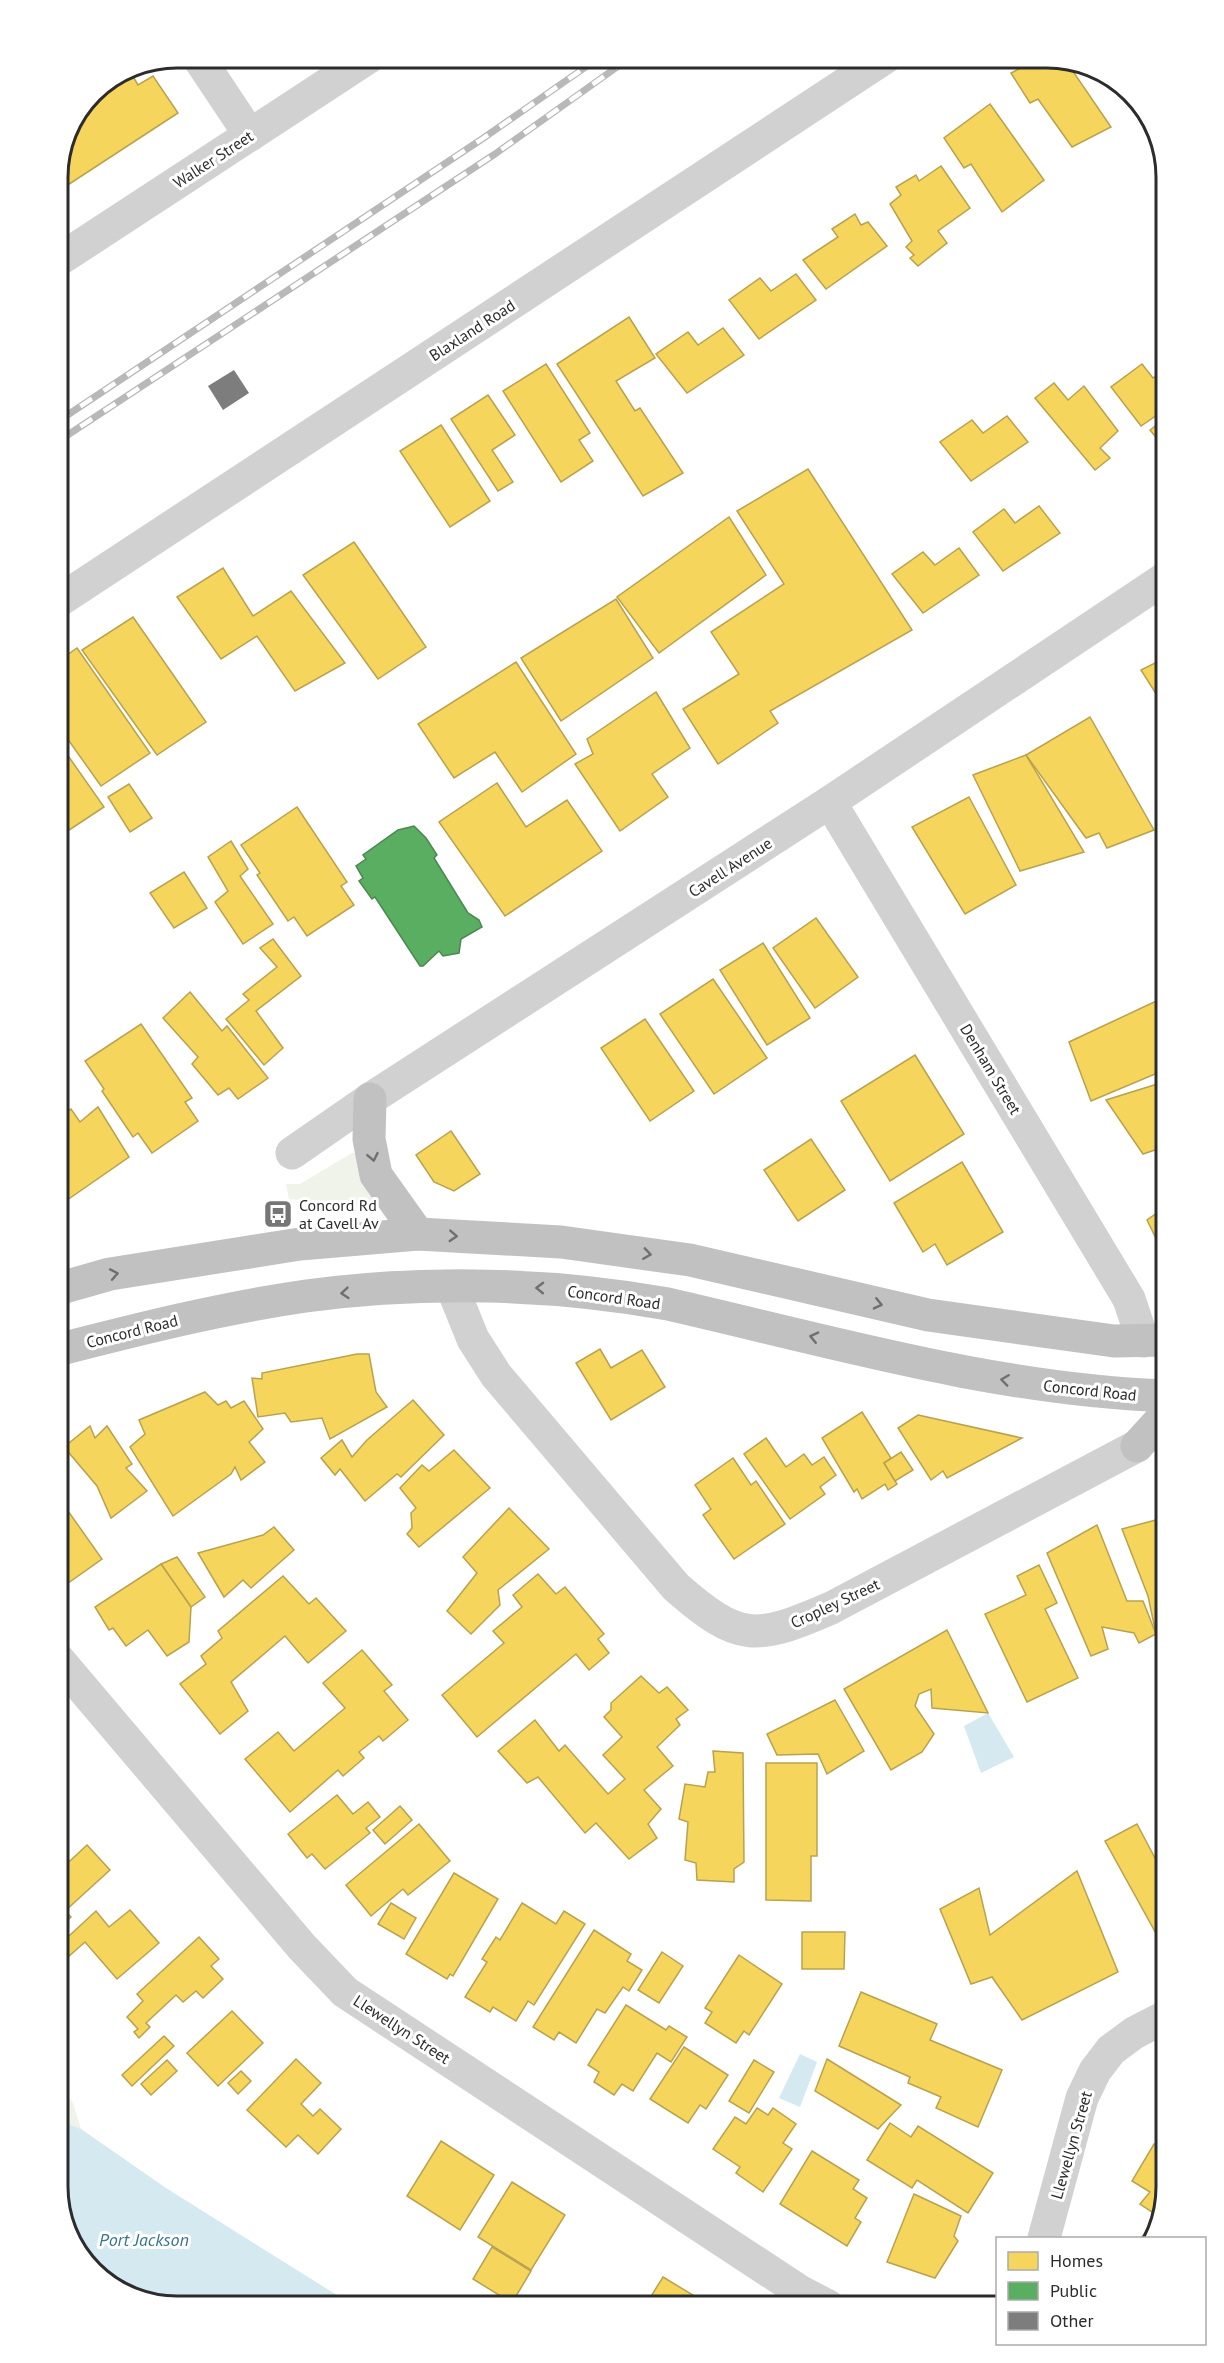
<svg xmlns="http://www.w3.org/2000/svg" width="1224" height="2363" font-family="'PT Sans',sans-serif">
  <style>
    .green { fill: #f0f3ea }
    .water { fill: #d5e9f1 }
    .homes { fill: #f6d55c; stroke: #b9a24e; stroke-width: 1.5 }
    .public { fill: #5aae61; stroke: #4c8751; stroke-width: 1.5 }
    .building { fill: #7d7d7d }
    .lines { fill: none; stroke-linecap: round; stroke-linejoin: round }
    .minor { stroke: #d1d1d1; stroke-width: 33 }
    .tertiary { stroke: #d1d1d1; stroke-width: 33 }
    .trunk { stroke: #c1c1c1; stroke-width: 33 }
    .rail-casing { stroke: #b8b8b8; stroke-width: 7 }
    .rail { stroke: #fff; stroke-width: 4.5; stroke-dasharray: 14; stroke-linecap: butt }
    .oneway { stroke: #6f6f6f }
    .labels { text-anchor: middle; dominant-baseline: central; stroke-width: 6; stroke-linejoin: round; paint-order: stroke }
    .street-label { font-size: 16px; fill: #2c2c2c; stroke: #fff }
    .poi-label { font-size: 16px; fill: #2c2c2c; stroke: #fff; text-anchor: start }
    .water-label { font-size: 18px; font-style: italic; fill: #38768f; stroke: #fff }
    .rim { fill: none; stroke: #2c2c2c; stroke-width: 3 }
  </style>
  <rect width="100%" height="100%" fill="#fff"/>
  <g class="green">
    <path d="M352 1153H357L366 1189 375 1202 372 1208 289 1199 286 1184H300Z"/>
    <path d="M57 2082 73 2103 81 2129 57 2120Z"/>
  </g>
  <g class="water">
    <path d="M988 1713 1014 1757 981 1773 964 1726Z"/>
    <path d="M800 2054 817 2062 800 2107 779 2098Z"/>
    <path d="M57 2120 81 2129 166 2188 332 2292 358 2306H169L110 2286 66 2232 57 2187Z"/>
  </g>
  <g class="homes">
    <path d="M1042 57H1056L1066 61 1111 127 1072 147 1038 99 1030 103 1011 73Z"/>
    <path d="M128 68 138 85 153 76 178 113 57 192V169L69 124 92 92Z"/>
    <path d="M990 104 1044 180 1002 212 971 164 964 168 944 138Z"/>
    <path d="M941 166 970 208 938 231 947 243 918 266 910 258 914 255 906 247 912 241 890 204 901 195 896 187 916 175 919 181Z"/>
    <path d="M855 214 861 225 868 222 887 246 826 289 803 260 838 237 832 229Z"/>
    <path d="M796 274 816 300 759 339 729 300 760 278 771 291Z"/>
    <path d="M629 317 655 358 616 381 635 411 640 408 683 473 643 496 557 364Z"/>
    <path d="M723 328 744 355 687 393 656 354 688 332 698 345Z"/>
    <path d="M546 364 590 433 579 440 593 461 561 482 503 391Z"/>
    <path d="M1142 364 1153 378 1167 368V408L1141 426 1111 387Z"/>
    <path d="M1054 383 1068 400 1084 386 1118 431 1100 448 1110 458 1095 470 1035 398Z"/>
    <path d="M488 395 515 435 492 450 513 482 498 491 451 419Z"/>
    <path d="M1007 416 1028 442 971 481 940 442 972 420 983 433Z"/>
    <path d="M1167 417V446L1165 448 1150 430Z"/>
    <path d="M441 425 490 501 450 527 400 451Z"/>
    <path d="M808 469 912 630 770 711 778 723 718 764 683 709 739 674 711 632 784 584 737 511Z"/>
    <path d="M1039 506 1060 533 1003 571 973 532 1004 509 1015 523Z"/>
    <path d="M729 517 766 575 659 653 617 597Z"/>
    <path d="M354 542 426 647 378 679 303 575Z"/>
    <path d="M959 548 979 575 923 613 892 574 923 552 935 565Z"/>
    <path d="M223 568 253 616 291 591 345 663 295 691 257 636 221 659 177 597Z"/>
    <path d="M616 599 653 658 561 721 521 658Z"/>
    <path d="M133 617 206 722 157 755 82 650Z"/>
    <path d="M77 648 150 753 101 786 57 724V662Z"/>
    <path d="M1167 657V697L1160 700 1141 670Z"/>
    <path d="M516 662 576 754 522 792 495 752 454 778 418 724Z"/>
    <path d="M656 692 690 748 652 774 668 797 620 831 575 764 593 754 587 739Z"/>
    <path d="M1090 717 1154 830 1107 848 1099 833 1086 838 1026 755Z"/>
    <path d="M57 740 104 807 57 838Z"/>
    <path d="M1026 755 1084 852 1020 871 973 775Z"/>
    <path d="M497 783 526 827 567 800 602 851 505 916 439 822Z"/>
    <path d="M129 784 152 818 130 832 108 797Z"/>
    <path d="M969 797 1016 885 965 914 912 827Z"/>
    <path d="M297 807 347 882 341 886 354 905 307 936 294 917 288 921 257 875 260 873 241 845Z"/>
    <path d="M231 841 248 869 240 876 273 924 243 944 215 902 228 891 208 857Z"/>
    <path d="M184 872 207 908 174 928 150 893Z"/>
    <path d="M816 918 858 977 815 1008 773 948Z"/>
    <path d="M273 939 301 976 256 1011 283 1048 264 1065 226 1019 249 1000 243 994 277 967 260 948Z"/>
    <path d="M763 943 810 1018 767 1045 720 970Z"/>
    <path d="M713 979 767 1058 714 1094 660 1014Z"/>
    <path d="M190 992 222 1031 227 1026 268 1078 238 1099 229 1088 218 1095 192 1064 198 1057 163 1018Z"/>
    <path d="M1167 996V1069L1091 1101 1069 1042Z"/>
    <path d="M645 1019 694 1091 650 1121 601 1048Z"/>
    <path d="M141 1024 192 1098 185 1102 198 1121 152 1153 138 1133 133 1137 102 1091 104 1089 85 1061Z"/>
    <path d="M915 1055 964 1134 890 1181 841 1101Z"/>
    <path d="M1167 1081V1146L1143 1154 1106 1100Z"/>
    <path d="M98 1107 129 1157 60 1205 57 1200V1118L71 1109 80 1122Z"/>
    <path d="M451 1131 480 1174 454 1191 434 1182 416 1155Z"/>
    <path d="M811 1139 845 1190 798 1221 764 1170Z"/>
    <path d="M962 1162 1003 1232 947 1265 935 1244 923 1252 894 1203Z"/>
    <path d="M1167 1206V1261L1147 1220Z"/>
    <path d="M600 1349 611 1368 642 1350 665 1387 611 1420 576 1363Z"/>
    <path d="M357 1354H369L376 1392 387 1407 330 1439 322 1418 291 1422 285 1413 258 1417 252 1378 262 1379V1373Z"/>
    <path d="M205 1392 218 1405 226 1401 231 1408 244 1401 263 1429 249 1442 265 1462 241 1480 235 1467 231 1474 173 1516 130 1447 145 1434 139 1420Z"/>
    <path d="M413 1400 444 1435 401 1477 397 1474 365 1501 340 1469 335 1475 321 1458 342 1440 352 1457 367 1440Z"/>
    <path d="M862 1412 891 1458 884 1463 897 1484 888 1490 885 1484 862 1499 857 1489 854 1492 822 1438Z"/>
    <path d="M918 1415 1022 1438 947 1478 943 1471 931 1480 898 1428Z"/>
    <path d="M90 1426 95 1438 107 1426 132 1464 126 1468 147 1491 111 1518 97 1486 64 1447Z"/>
    <path d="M766 1438 786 1467 804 1454 812 1465 824 1457 836 1475 820 1487 825 1494 790 1519 744 1454Z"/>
    <path d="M454 1450 490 1488 419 1547 407 1534 412 1528 411 1513 416 1508 400 1488 422 1465 429 1471Z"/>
    <path d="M901 1452 913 1470 895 1481 884 1463Z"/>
    <path d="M733 1458 751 1485 756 1481 785 1524 734 1559 703 1515 711 1509 695 1485Z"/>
    <path d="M509 1508 549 1549 498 1590 500 1605 471 1634 447 1611 477 1573 463 1557Z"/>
    <path d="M68 1511 102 1559 64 1586 57 1576V1518Z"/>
    <path d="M1167 1517V1633L1156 1634 1148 1596 1122 1529Z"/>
    <path d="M1097 1525 1127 1601H1143L1156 1634 1139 1643 1134 1633 1102 1627 1108 1649 1091 1656 1047 1553Z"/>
    <path d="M274 1527 294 1550 251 1588 243 1580 224 1597 198 1553 263 1535Z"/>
    <path d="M177 1557 205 1597 191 1607 161 1564Z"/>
    <path d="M161 1564 191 1607 189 1642 167 1656 148 1630 126 1646 113 1628 109 1630 95 1607Z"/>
    <path d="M1039 1565 1057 1603 1045 1609 1078 1678 1027 1702 985 1614 1026 1595 1017 1576Z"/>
    <path d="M538 1574 556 1594 565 1587 604 1634 598 1639 609 1653 589 1670 576 1654 477 1737 442 1695 504 1643 493 1631 522 1607 513 1595Z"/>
    <path d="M283 1576 309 1604 316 1598 346 1631 308 1663 285 1636 231 1682 248 1711 220 1734 180 1684 206 1664 201 1656 222 1638 218 1631Z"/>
    <path d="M947 1630 988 1713 932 1708 931 1689 919 1694 915 1706 934 1734 922 1752 891 1770 844 1689Z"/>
    <path d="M362 1650 392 1685 384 1691 408 1720 383 1741 379 1736 359 1752 364 1758 343 1776 338 1770 290 1812 245 1759 278 1732 294 1751 345 1708 323 1683Z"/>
    <path d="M641 1676 659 1693 667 1687 688 1710 676 1719 680 1725 657 1747 673 1766 644 1790 661 1809 648 1824 657 1838 629 1859 596 1823 585 1833 538 1777 527 1783 498 1751 535 1720 559 1751 565 1745 608 1794 625 1779 603 1755 622 1737 604 1717 611 1710V1703Z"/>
    <path d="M835 1700 864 1751 827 1774 818 1754 777 1755 767 1734Z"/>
    <path d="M713 1751 743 1753 744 1862 734 1869V1882L697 1880 696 1863 685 1860 688 1822 679 1819 685 1784 705 1787 708 1772H715Z"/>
    <path d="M766 1763H817V1856H811V1901L766 1900Z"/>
    <path d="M337 1795 353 1814 368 1802 380 1817 366 1828 370 1833 325 1869 312 1854 307 1858 288 1834Z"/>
    <path d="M400 1806 412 1820 385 1844 373 1830Z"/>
    <path d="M419 1824 450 1861 408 1895 403 1889 371 1916 346 1885Z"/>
    <path d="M1137 1824 1155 1858 1167 1852V1932L1158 1937 1105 1841Z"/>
    <path d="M87 1845 110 1870 65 1911 71 1917 57 1930V1873Z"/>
    <path d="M1077 1871 1118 1972 1022 2020 992 1977 971 1984 940 1909 979 1888 990 1935Z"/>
    <path d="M454 1873 498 1899 453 1976 450 1974 447 1979 406 1954Z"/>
    <path d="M391 1903 416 1918 404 1939 378 1924Z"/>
    <path d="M522 1903 556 1924 564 1911 585 1924 534 2005 528 2001 516 2021 493 2007 490 2012 465 1997 487 1962 482 1959 496 1937 500 1940Z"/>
    <path d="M130 1910 159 1943 117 1979 85 1942 67 1958 57 1947 96 1911 109 1927Z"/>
    <path d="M594 1930 631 1954 627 1961 642 1970 629 1991 623 1987 605 2013 597 2009 576 2043 559 2032 554 2040 533 2027Z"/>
    <path d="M802 1932H845L844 1969H802Z"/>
    <path d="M199 1937 219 1959 211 1966 223 1979 203 1998 196 1991 183 2002 176 1995 146 2023 150 2027 139 2038 134 2032 138 2029 127 2017 143 2001 137 1994Z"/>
    <path d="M662 1952 683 1966 659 2003 638 1990Z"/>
    <path d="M739 1955 782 1984 749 2035 744 2031 736 2043 705 2023 712 2012 705 2008Z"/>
    <path d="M861 1992 937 2024 930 2040 1002 2070 978 2127 936 2108 941 2097 908 2083 910 2077 839 2046Z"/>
    <path d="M626 2005 666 2030 669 2026 687 2037 671 2062 657 2053 633 2091 622 2084 614 2095 594 2082 599 2072 588 2065Z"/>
    <path d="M232 2011 263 2043 218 2086 187 2053Z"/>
    <path d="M164 2036 174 2046 132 2086 122 2075Z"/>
    <path d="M684 2047 728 2075 706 2109 700 2105 688 2123 650 2099Z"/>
    <path d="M296 2059 321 2083 301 2104 313 2116 320 2109 341 2129 318 2154 298 2135 286 2147 247 2110Z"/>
    <path d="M827 2059 901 2105 878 2129 815 2091Z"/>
    <path d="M167 2060 177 2071 151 2095 141 2084Z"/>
    <path d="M754 2060 774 2072 749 2113 729 2101Z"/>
    <path d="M241 2071 251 2081 238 2094 228 2083Z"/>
    <path d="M757 2108 768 2115 773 2108 796 2124 783 2143 792 2149 763 2192 736 2173 740 2167 713 2149 735 2117 746 2124Z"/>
    <path d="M890 2123 911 2137 918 2126 993 2173 968 2213 917 2180 912 2188 867 2160Z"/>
    <path d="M441 2141 494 2175 460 2230 407 2196Z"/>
    <path d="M1154 2144 1167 2152V2187L1158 2216 1140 2204 1150 2192 1132 2181Z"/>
    <path d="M812 2151 859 2180 853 2189 867 2198 855 2218 861 2222 847 2246 780 2204Z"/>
    <path d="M512 2182 565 2215 531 2270 478 2237Z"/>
    <path d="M914 2194 961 2216 954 2236 958 2241 935 2278 887 2262Z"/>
    <path d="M1154 2222 1156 2223 1151 2238H1141Z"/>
    <path d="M492 2247 531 2271 512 2303 473 2279Z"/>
    <path d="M663 2277 711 2306H645Z"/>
  </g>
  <path class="public" d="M414 826 426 838 437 855 434 858 468 913 479 920 482 927 461 939 459 953 443 956 439 951 423 966H420L375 897 372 899 359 881 363 878 356 866 366 859 363 855 398 830Z"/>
  <path class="building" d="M234 370 249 393 223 410 208 386Z"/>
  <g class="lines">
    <g class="minor">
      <path d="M198 57 250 135"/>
      <path d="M57 602 886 57"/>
      <path d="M830 802 1129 1299 1143 1341"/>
      <path d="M292 1153 370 1099 830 802 1167 577"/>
      <path d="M452 1287 473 1339 496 1375 676 1587C739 1642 755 1641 831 1608L1137 1446"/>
      <path d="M57 1658 302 1947 345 1992 801 2292 828 2306"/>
      <path d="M1044 2238 1082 2098 1095 2071 1111 2050 1134 2033 1167 2016"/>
    </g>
    <path class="tertiary" d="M57 261 369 57"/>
    <g class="trunk">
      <path d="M370 1099 369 1139 376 1175 418 1234"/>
      <path d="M57 1289 110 1274 300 1244 418 1234 561 1242 690 1260 928 1315 1114 1341 1167 1340"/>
      <path d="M57 1350C139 1329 222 1308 306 1296 425 1280 550 1283 668 1304 833 1342 998 1390 1167 1396"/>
      <path d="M1137 1446 1167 1413"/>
    </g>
    <g class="rail-casing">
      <g id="rail">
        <path d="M57 422 482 139 600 57"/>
        <path d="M57 442 495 154 631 57"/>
      </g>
    </g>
    <use href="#rail" class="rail"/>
  </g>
  <defs><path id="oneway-chevron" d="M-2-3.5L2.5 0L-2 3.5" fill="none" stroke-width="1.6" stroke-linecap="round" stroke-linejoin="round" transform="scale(1.5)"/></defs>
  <g class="oneway">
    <use href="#oneway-chevron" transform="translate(373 1157) rotate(79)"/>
    <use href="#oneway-chevron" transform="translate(453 1236) rotate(3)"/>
    <use href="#oneway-chevron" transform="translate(647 1254) rotate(8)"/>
    <use href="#oneway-chevron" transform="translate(114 1274) rotate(-11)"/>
    <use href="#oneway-chevron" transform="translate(540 1288) rotate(-179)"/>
    <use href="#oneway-chevron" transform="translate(345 1293) rotate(175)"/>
    <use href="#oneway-chevron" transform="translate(878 1304) rotate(13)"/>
    <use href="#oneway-chevron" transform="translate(814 1337) rotate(-167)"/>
    <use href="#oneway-chevron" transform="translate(1005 1380) rotate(-172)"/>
  </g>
  <defs>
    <g id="bus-square" transform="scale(1.5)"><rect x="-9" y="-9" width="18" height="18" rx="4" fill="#767676" stroke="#fff"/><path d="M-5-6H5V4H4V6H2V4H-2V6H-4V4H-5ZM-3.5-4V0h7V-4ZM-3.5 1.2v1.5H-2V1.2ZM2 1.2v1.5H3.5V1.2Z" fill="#fff"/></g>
  </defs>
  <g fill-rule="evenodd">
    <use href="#bus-square" x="278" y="1214"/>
  </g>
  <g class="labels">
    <g class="street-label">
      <text transform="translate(213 159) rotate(-33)">Walker Street</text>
      <text transform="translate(472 330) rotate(-33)">Blaxland Road</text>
      <text transform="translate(730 867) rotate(-33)">Cavell Avenue</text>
      <text transform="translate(991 1069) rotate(59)">Denham Street</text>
      <text transform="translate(614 1297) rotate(8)">Concord Road</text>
      <text transform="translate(132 1331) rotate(-14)">Concord Road</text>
      <text transform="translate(1090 1390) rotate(6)">Concord Road</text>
      <text transform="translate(835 1603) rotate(-25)">Cropley Street</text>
      <text transform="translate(402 2029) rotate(33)">Llewellyn Street</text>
      <text transform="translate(1071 2145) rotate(-74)">Llewellyn Street</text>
    </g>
    <g class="poi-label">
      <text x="299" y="1205">Concord Rd<tspan x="299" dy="18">at Cavell Av</tspan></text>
    </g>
    <g class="water-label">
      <text x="144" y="2239">Port Jackson</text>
    </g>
  </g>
  <path d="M0 0H1224V2363H0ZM177 68H1047A109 109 0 0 1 1156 177V2187A109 109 0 0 1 1047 2296H177A109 109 0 0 1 68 2187V177A109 109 0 0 1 177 68Z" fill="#fff" fill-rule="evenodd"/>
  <path class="rim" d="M177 68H1047A109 109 0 0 1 1156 177V2187A109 109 0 0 1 1047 2296H177A109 109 0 0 1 68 2187V177A109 109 0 0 1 177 68Z"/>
  <rect x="996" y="2237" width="210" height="108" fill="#ffffff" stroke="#ababab" stroke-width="1.5"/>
  <rect x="1008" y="2252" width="30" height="18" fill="#f6d55c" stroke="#ababab" stroke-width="1.5"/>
  <text x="1050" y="2267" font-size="18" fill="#2c2c2c">Homes</text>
  <rect x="1008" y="2282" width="30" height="18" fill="#5aae61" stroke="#ababab" stroke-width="1.5"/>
  <text x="1050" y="2297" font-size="18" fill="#2c2c2c">Public</text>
  <rect x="1008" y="2312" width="30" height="18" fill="#7d7d7d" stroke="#ababab" stroke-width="1.5"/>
  <text x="1050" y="2327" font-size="18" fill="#2c2c2c">Other</text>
</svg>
